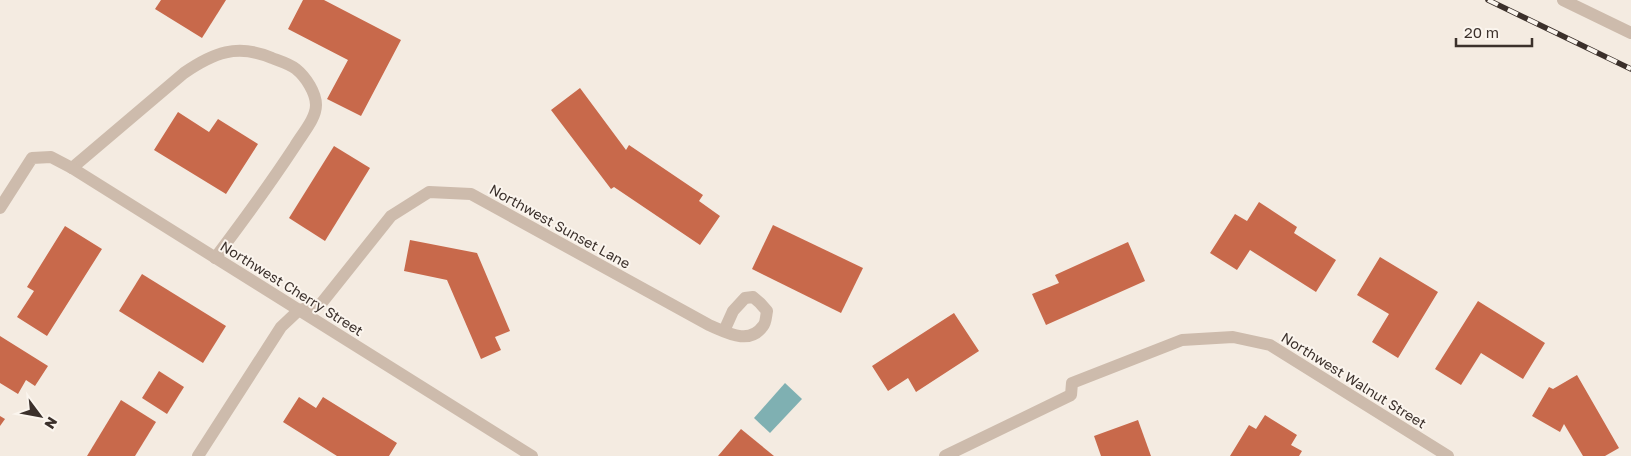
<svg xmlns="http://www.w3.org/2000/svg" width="1631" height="456" font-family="'Golos Text',sans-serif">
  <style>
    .water { fill: #7fb0b2 }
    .building { fill: #c8694b }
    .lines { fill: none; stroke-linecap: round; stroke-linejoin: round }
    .minor { stroke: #cdbbac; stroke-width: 12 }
    .rail-casing { stroke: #3b302b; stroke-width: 5.5 }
    .rail { stroke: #fbf5ee; stroke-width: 4; stroke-dasharray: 11; stroke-linecap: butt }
    .labels { text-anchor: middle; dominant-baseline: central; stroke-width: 4; stroke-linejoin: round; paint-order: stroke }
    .street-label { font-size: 14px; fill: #3b302b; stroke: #fbf5ee }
  </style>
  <rect width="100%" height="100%" fill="#f4ebe1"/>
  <path class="water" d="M785 383 802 399 770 433 754 418Z"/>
  <g class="building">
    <path d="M161 0H226L202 38 155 9Z"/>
    <path d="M303 0H324L401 40 361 116 327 99 348 60 288 29Z"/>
    <path d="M580 88 626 150 629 145 703 195 699 201 720 216 700 245 614 187 611 189 551 110Z"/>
    <path d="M178 112 209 132 218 119 258 144 226 194 154 150Z"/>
    <path d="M334 146 370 168 325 241 289 218Z"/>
    <path d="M1259 202 1297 227 1294 233 1336 260 1316 292 1250 250 1237 270 1210 253 1235 214 1247 221Z"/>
    <path d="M773 225 863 268 841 313 752 269Z"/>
    <path d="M65 226 102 249 47 336 17 317 34 291 27 287Z"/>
    <path d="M410 240 477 253 510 331 495 337 501 350 481 359 447 280 404 271Z"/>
    <path d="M1128 242 1145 281 1046 325 1032 294 1059 283 1055 275Z"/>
    <path d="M1380 257 1438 292 1398 358 1372 342 1389 314 1357 295Z"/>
    <path d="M142 274 226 326 203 363 119 311Z"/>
    <path d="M1478 301 1545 343 1523 379 1481 353 1461 385 1435 369Z"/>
    <path d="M954 313 979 351 916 392 908 378 888 391 872 366Z"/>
    <path d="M0 336 48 366 35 386 26 380 18 394 0 383Z"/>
    <path d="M159 371 184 387 167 414 142 398Z"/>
    <path d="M1577 375 1619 448 1605 456H1583L1564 424 1560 432 1532 416 1549 387 1553 389Z"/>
    <path d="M299 397 316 408 323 397 397 443 389 456H337L283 422Z"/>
    <path d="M121 400 156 422 135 456H87Z"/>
    <path d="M1265 415 1297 435 1291 445 1302 451 1299 456H1230L1249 425 1256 429Z"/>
    <path d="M0 416 5 419 0 426Z"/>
    <path d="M1138 420 1151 456H1101L1094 436Z"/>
    <path d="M741 429 774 456H718Z"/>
  </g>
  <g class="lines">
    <g class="minor">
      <path d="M1563 0 1631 33"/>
      <path d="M72 168 184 73C213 53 237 43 272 58 280 61 290 64 296 69 306 77 316 93 316 105 316 119 302 134 295 146 270 184 243 221 215 258"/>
      <path d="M0 208 32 158 51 157 72 168 532 456"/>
      <path d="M198 456 281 327 299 310 320 305 391 216 429 192 471 194 709 325C726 332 749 346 763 326 766 323 766 316 767 311L760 303 753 297 745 298 733 311 724 331"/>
      <path d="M945 456 1071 395 1072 383 1182 340 1233 337 1270 345 1448 456"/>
    </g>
    <g class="rail-casing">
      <path id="rail" d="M1488 0 1631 69"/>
    </g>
    <use href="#rail" class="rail"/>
  </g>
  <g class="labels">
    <g class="street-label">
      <text transform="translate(560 226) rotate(29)">Northwest Sunset Lane</text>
      <text transform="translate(292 288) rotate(32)">Northwest Cherry Street</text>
      <text transform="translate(1354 380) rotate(32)">Northwest Walnut Street</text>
    </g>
  </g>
  <g transform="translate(40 416) rotate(122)" stroke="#fbf5ee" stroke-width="4" paint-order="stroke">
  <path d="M0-4L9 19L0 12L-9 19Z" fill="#3b302b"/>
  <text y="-8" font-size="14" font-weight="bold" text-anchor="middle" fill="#3b302b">N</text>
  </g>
  <path d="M1456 38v8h76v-8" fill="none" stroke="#3b302b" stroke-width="2.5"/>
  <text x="1464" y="38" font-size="15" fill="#3b302b" stroke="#fbf5ee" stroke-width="4" paint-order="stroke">20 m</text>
</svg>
